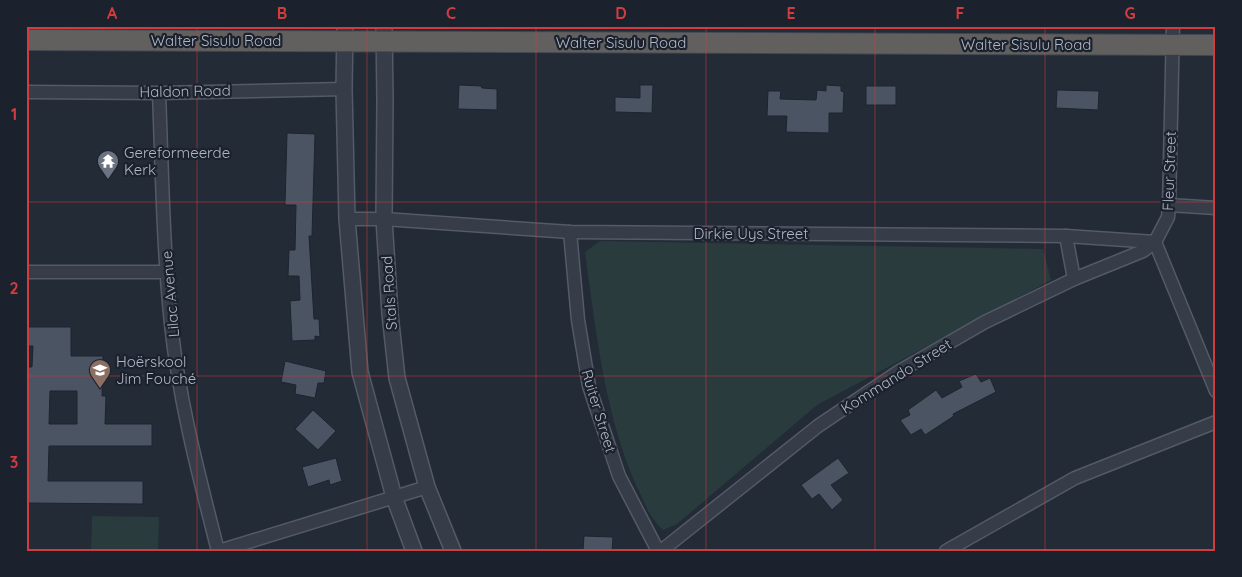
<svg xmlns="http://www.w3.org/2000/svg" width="1242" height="577" font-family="Quicksand,sans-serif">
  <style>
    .green { fill: #293b3d }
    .building { fill: #4b5463; stroke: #1d242f; fill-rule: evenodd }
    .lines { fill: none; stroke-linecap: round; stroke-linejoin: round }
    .minor-casing { stroke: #545a66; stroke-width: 15 }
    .tertiary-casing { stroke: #545a66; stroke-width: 18 }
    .trunk-casing { stroke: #414753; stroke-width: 22 }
    .minor { stroke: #363d48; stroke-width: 12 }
    .tertiary { stroke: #363d48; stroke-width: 15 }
    .trunk { stroke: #61605e; stroke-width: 20 }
    .grid { fill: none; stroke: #d03d3f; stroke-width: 1; stroke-opacity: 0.55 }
    .labels { text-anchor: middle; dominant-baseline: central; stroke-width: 4.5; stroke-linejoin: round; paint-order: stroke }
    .street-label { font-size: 15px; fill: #b1b7c4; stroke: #1b222d }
    .poi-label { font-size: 15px; fill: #b1b7c4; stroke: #1b222d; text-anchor: start }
    .neatline { fill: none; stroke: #d03d3f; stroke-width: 2 }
    .grid-label { font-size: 16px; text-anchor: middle; font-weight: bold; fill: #d03d3f }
  </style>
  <rect width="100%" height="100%" fill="#232b37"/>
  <g class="green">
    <path d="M600 241 1043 249 1051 280 817 405 677 524 663 530C648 516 645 503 636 485 604 412 596 330 585 252Z"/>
    <path d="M92 516 159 517 158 551H91Z"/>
  </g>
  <g class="building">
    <path d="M459 85 481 86 482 88 497 89V110L458 109Z"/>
    <path d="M640 85H653L652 113 615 112V97L640 98Z"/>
    <path d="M826 85 841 86V91L844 92 843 113H829V133L786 132 787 116H767L768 91H781L780 99 816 100 817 90 826 91Z"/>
    <rect x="866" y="86" width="30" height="19"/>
    <path d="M1057 90 1099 91 1098 110 1056 108Z"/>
    <path d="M287 133 315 134 312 236H309L314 319H319L320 337 315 336V340L292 341 290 301 300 300 299 276H288L289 250H295L296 205H285Z"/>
    <path d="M26 327H71V356H103L102 396H106L105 424H152V446H49L48 481H143V504L26 503V367H32L33 346H26ZM50 391H77V424H49Z"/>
    <path d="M285 361 326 371 324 383H318L315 398 295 394 296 385 281 382Z"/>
    <path d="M976 374 981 382 990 378 996 392 953 414 954 416 925 435 921 429 911 435 900 420 910 415 908 410 936 390 942 398 962 387 959 381Z"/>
    <path d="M313 410 336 431 318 450 295 429Z"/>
    <path d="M336 458 342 481 330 485 329 480 308 487 302 467Z"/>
    <path d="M838 458 849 473 831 485 843 500 832 510 819 494 812 499 801 485Z"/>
    <path d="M584 536 613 537 612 551H583Z"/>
  </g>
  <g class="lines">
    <g class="minor-casing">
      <g id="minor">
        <path d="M26 92 159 93 344 89"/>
        <path d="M159 93C162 170 163 247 171 324 179 401 199 476 218 551"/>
        <path d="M1169 205 1216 208"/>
        <path d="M347 219H384L570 232 1066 236 1155 242"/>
        <path d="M570 232 578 320 589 386 619 476 658 551"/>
        <path d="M1066 236 1074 279"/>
        <path d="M1155 242 1216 391"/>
        <path d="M26 272H167"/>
        <path d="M219 551 427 487"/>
        <path d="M661 551 818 426 898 372 985 322 1074 279 1143 251 1155 242 1168 217 1169 205 1173 26"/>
        <path d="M946 551 1075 478 1216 422"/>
      </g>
    </g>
    <g class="tertiary-casing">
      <g id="tertiary">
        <path d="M345 26 344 89 347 219 360 372 394 497 414 551"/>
        <path d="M384 26 385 100 384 219 390 314 397 378 427 487 453 551"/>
      </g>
    </g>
    <g class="trunk-casing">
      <path id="trunk" d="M26 40 1216 45"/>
    </g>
    <use href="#minor" class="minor"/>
    <use href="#tertiary" class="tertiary"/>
    <use href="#trunk" class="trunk"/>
  </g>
  <path class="grid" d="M197 26V551M367 26V551M536 26V551M706 26V551M875 26V551M1045 26V551M26 202H1216M26 376H1216"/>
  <defs>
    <g id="temple-pin" transform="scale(1.125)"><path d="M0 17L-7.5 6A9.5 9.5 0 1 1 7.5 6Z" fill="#6b7280" stroke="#1b222d"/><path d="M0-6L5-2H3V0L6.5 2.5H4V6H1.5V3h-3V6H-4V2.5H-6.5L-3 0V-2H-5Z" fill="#fff"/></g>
    <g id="school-pin" transform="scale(1.125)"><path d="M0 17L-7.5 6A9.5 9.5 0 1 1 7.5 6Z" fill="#8d6e63" stroke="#1b222d"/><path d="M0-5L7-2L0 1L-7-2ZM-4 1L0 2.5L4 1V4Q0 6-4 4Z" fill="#fff"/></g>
  </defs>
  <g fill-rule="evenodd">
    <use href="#temple-pin" x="108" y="161"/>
    <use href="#school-pin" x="100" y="370"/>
  </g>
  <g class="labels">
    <g class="street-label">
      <text x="216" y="40">Walter Sisulu Road</text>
      <text x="621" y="42">Walter Sisulu Road</text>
      <text x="1026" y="44">Walter Sisulu Road</text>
      <text transform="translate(185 91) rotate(-1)">Haldon Road</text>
      <text transform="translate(1169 171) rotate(-88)">Fleur Street</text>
      <text x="751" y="233">Dirkie Uys Street</text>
      <text transform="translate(389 293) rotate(-94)">Stals Road</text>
      <text transform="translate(170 294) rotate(-95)">Lilac Avenue</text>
      <text transform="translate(896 376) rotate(-32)">Kommando Street</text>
      <text transform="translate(599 411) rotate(73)">Ruiter Street</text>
    </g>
    <g class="poi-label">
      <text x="124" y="152">Gereformeerde<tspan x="124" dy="17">Kerk</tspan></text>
      <text x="116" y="361">Hoërskool<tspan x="116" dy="17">Jim Fouché</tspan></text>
    </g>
  </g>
  <rect width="1242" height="577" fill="none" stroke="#1b222d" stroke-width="55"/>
  <rect x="28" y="28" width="1186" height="522" class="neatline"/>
  <g class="grid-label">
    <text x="112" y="19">A</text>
    <text x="282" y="19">B</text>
    <text x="451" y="19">C</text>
    <text x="621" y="19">D</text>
    <text x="791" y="19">E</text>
    <text x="960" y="19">F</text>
    <text x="1130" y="19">G</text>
    <text x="14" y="120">1</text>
    <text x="14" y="294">2</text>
    <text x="14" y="468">3</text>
  </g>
</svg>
